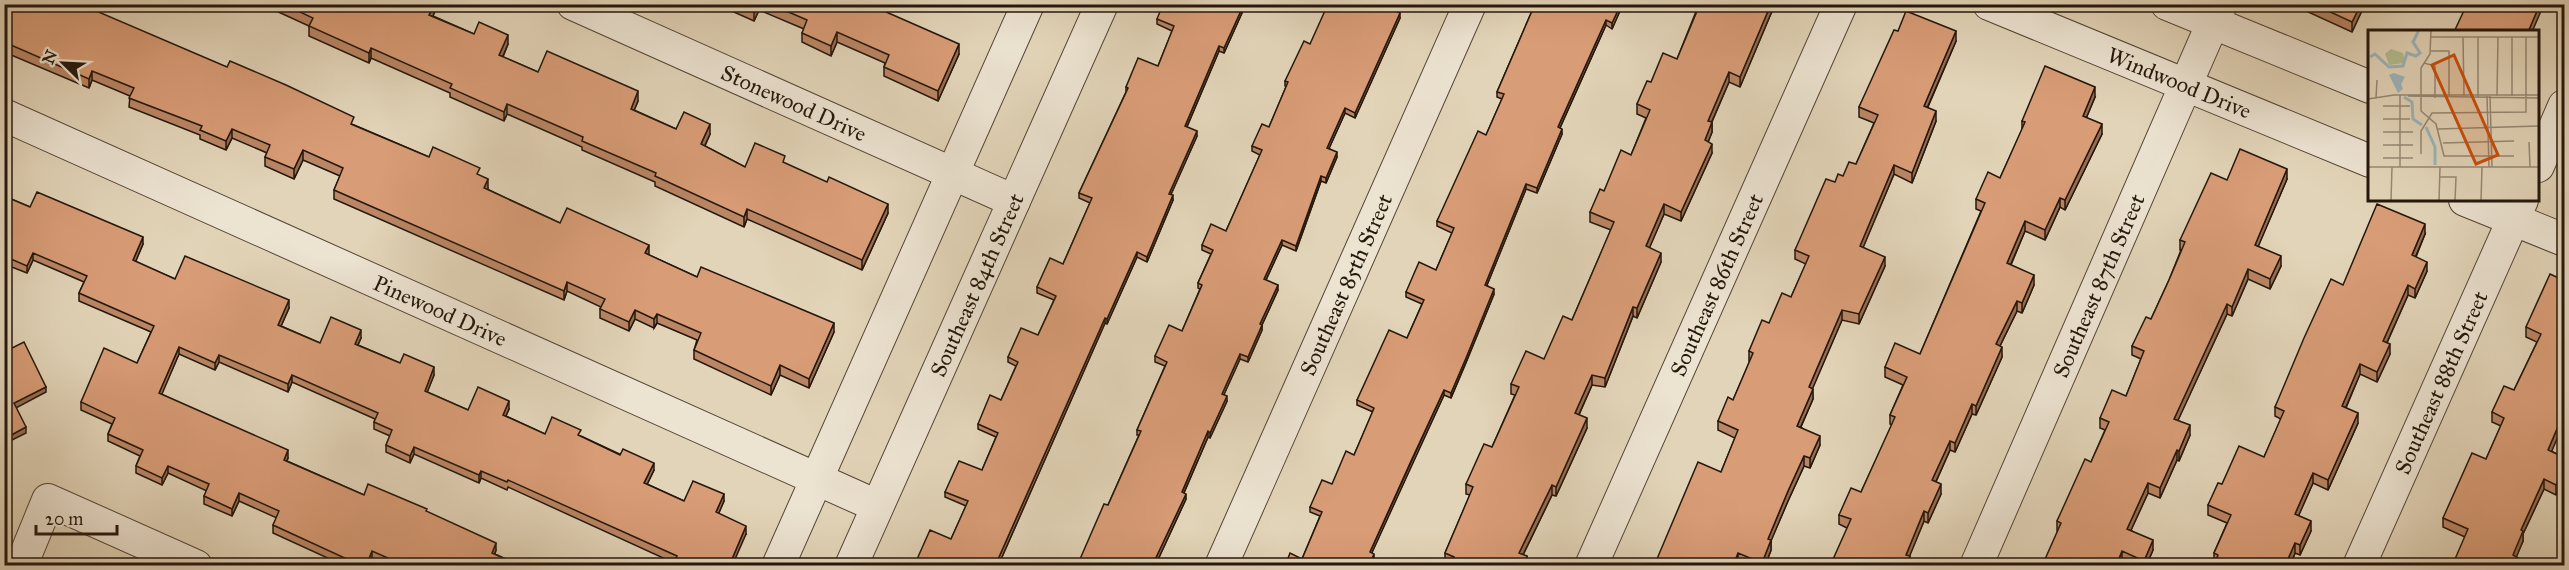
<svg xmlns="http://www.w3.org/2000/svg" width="2569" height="570" font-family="'IM FELL Great Primer',serif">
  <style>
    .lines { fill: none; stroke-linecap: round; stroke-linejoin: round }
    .minor-casing { stroke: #544637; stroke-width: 34 }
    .minor { stroke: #ece3d1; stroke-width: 32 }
    .wall { fill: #ba8665; stroke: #24170c; stroke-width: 1.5 }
    .shaded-wall { fill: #976d53; stroke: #24170c; stroke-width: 1.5 }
    .building { fill: #d89c76; stroke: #24170c; stroke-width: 1.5 }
    .labels { text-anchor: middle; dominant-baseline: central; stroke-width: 4.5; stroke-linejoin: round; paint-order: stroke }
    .street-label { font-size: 22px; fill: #24170c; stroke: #ece3d1 }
    .inset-river { fill: none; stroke: #9bb5bb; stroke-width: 3 }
    .inset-road { fill: none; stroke: #968873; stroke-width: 1.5 }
    .view { fill: #cb4f0c; fill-opacity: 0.15; stroke: #cb4f0c; stroke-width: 3 }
    .inset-edge { fill: none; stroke: #24170c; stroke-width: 3 }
  </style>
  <rect width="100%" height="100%" fill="#e2d4b8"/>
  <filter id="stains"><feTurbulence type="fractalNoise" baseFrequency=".00333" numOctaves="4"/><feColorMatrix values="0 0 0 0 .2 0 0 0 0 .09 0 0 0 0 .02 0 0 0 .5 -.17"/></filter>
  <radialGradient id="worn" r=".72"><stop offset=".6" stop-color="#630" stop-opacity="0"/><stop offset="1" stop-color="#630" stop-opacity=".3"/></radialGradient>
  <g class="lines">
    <g class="minor-casing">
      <g id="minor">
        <path id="s1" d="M573 4 1014 201"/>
        <path id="s2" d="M1989 4 2370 161"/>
        <path d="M2167 4 2370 87"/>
        <path id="s3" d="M4 115 877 506"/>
        <path d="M2538 166 2564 106"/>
        <path d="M2465 200 2564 240"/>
        <path d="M21 566 48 500 196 566"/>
        <path d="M778 566 1028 4"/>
        <path id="s4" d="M851 566 1102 4"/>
        <path id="s5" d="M1221 566 1470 4"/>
        <path id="s6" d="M1591 566 1841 4"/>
        <path id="s7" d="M1976 566 2221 4"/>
        <path id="s8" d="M2359 566 2522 200"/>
      </g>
    </g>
    <use href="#minor" class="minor"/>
  </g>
  <g class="wall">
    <path d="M4 4 354 125 429 157 480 176 488 188 487 189 560 223 649 255 697 277 834 332 809 388 780 375 771 395 694 359V350L697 340 657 323 654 328 635 319 629 331 600 318V309L601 307 567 291 564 300 334 199V190L340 176 303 160 294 179 265 166V157L267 153 232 138 226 150 200 139V135L129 107 130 96 92 80 89 88 4 52Z"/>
    <path d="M261 4H386L397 10 435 4V11L433 16 474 34 508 44 503 57 538 72 638 101 634 110 676 129 710 134 705 146 745 167 785 164 888 213 862 270 747 219 744 227 655 186V182L582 150V147L507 114 504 121 450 97V93L371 58 369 63 309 36V26Z"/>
    <path d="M716 4H891L887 13 959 54 938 101 884 76V67L885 63 837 42 831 56 802 42V33L804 29 759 10 754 21Z"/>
    <path d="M1246 4 1224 53 1219 51 1187 127 1197 136 1171 194 1173 200 1147 262 1137 257 1107 324 1105 323 998 566H914L951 539 966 506 945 497V492L982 470 996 437 978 429V424L1001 400 1016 366 1008 362V357L1038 335 1054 300 1037 293V287L1063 264 1090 203 1079 198V193L1126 92V87L1158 66 1172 31 1157 24V19Z"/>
    <path d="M1535 4H1623L1612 29 1606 25 1560 128 1562 134 1537 193 1526 189 1487 285 1494 294 1466 363 1451 398 1444 395 1411 466 1372 552 1374 559 1371 566H1285L1302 559 1320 516 1310 512V507L1332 484 1354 455 1373 412 1357 405V400L1407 338 1422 304 1406 297V292L1436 270 1452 233 1437 226V221L1486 135 1502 99 1497 97V92Z"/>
    <path d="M1699 4H1775L1740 87 1729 82 1712 122V132L1708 142 1712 153 1681 221 1664 214 1649 248 1661 262 1637 318 1633 316 1605 387 1592 385 1579 415 1587 428 1556 496 1552 495 1523 555 1527 566 1451 565 1445 562V553L1470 495 1466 494V484L1492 447 1515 395 1511 394V384L1544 359 1572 320 1611 230 1590 222V212L1604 191 1631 155 1646 118 1637 114V104L1651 82 1677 59Z"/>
    <path d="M2306 4H2365L2352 32 2306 11Z"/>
    <path d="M1392 9 1400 18 1355 118 1345 113 1329 148 1337 157 1326 183 1321 181 1296 251 1282 245 1266 280 1278 290 1262 325V330L1248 362 1240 359 1224 394 1227 401 1210 438 1208 437 1184 493 1186 499 1155 566H1077L1108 505 1139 435H1137V430L1165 366 1155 362V356L1182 331 1200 289 1198 288V283L1211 254 1202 250V245L1226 231 1260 155 1252 151V146L1269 127 1286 87 1285 86V81L1310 44Z"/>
    <path d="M1898 31 1956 41 1928 107 1936 121 1912 183 1894 174 1863 247 1885 266 1859 324 1842 320 1812 388 1813 399 1801 427 1820 445 1810 468 1804 466 1788 501 1771 540V550L1765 566H1745L1738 563 1721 472 1735 438 1718 430V421L1733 400 1750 361H1749V351L1769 323 1791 297 1806 264 1795 259V250L1835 182 1843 176 1856 164 1874 123 1859 117V107Z"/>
    <path d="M2095 97 2086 118 2102 134 2065 210 2060 207 2045 240 2025 231 2011 265 2034 285 2022 313 2017 311 2000 346 2002 357 1976 415 1972 414 1955 452 1950 450 1936 482 1941 494 1928 523 1924 521 1909 556 1910 566 1847 528 1839 524V515L1861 492 1892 425 1890 424V415L1903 385 1885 377V367L1920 354 1981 211 1976 209V199L2000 178 2022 130V121Z"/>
    <path d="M2287 179 2258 246 2281 266 2270 289 2248 279 2232 316 2227 314 2178 420 2190 435 2179 461 2177 460 2160 498 2148 493 2131 530 2153 550 2146 566H2133L2057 531V521L2091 462 2105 430 2100 428V418L2126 396 2141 359 2132 355V346L2151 319 2169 280 2181 250H2180V240L2227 180Z"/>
    <path d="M4 196 30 207 143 244 135 262 175 279 289 308 281 326 320 343 361 338 358 345 400 363 434 375 427 392 468 410 509 409 506 416 545 434 581 436 654 470 647 484 684 501H724L718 514 746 534 674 563 508 487 507 490 481 478 479 483 414 454 410 463 386 452V445L390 436 374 429V422L375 419 292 382 288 392 219 362 215 370 179 354 161 394 288 458 287 461 364 495 427 512 496 550 495 554 521 566H389L372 558 369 566H345L273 533V525L277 518 239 501 232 516 204 504V496L207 491 168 473 162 485 136 473V466L140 456 108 441V434L112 424 81 410V402L137 363 151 332 79 301V293L84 282 33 260 27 273 4 264Z"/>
    <path d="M2425 234 2416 257 2427 271 2415 298 2408 295 2387 343 2390 354 2377 382 2360 374 2346 408 2358 423 2328 490 2313 483 2298 516 2311 531 2300 555 2295 553 2290 566H2214L2215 563 2214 562V553L2227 523 2208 515V505L2222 484 2264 457 2281 419 2275 416V407L2343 285Z"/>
    <path d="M2565 281V420L2551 451 2565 458V476L2556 495 2544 489 2523 534V541L2516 557 2520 566 2465 537 2443 527V518L2486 459 2501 426 2492 422V412L2514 390 2537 342 2526 337V327Z"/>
  </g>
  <g class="shaded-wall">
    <path d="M434 4H435V11L429 25V15Z"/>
    <path d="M757 4H759V10L754 21V12Z"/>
    <path d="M887 4H891L884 21V11Z"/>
    <path d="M1244 4H1246L1224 53V48Z"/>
    <path d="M1621 4H1623L1612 29V23Z"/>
    <path d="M1771 4H1775L1740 87V77Z"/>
    <path d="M2361 4H2365L2352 32V22Z"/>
    <path d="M2540 4H2544L2532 32H2528Z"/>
    <path d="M1400 13V18L1355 118V113Z"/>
    <path d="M1606 20V25L1558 132V127Z"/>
    <path d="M1956 31V41L1924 115V106Z"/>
    <path d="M837 32V42L831 56V46Z"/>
    <path d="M508 35V44L499 65V55Z"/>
    <path d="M959 44V54L938 101V91Z"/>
    <path d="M1219 46V51L1185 131V126Z"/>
    <path d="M371 48V58L369 63V53Z"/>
    <path d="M92 71V80L89 88V79Z"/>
    <path d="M1729 72V82L1708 130V121Z"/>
    <path d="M2095 87V97L2083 126V116Z"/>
    <path d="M638 91V101L631 118V109Z"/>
    <path d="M507 104V114L504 121V112Z"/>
    <path d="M1345 108V113L1327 153V148Z"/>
    <path d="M1936 111V121L1912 183V173Z"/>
    <path d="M1712 122V132L1705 150V140Z"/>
    <path d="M710 124V134L701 154V144Z"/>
    <path d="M2102 124V134L2065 210V200Z"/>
    <path d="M232 129V138L226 150V141Z"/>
    <path d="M1562 129V134L1537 193V188Z"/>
    <path d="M1197 131V136L1169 199V194Z"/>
    <path d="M1712 144V153L1681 221V212Z"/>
    <path d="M303 150V160L294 179V169Z"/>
    <path d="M1337 152V157L1326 183V178Z"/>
    <path d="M1894 165V174L1860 255V246Z"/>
    <path d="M2287 169V179L2255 254V245Z"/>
    <path d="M1321 176V181L1296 251V246Z"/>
    <path d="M488 179V188L484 197V188Z"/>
    <path d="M1526 184V189L1485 290V285Z"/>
    <path d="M1173 195V200L1147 262V257Z"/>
    <path d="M2060 198V207L2045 240V230Z"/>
    <path d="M888 204V213L862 270V260Z"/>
    <path d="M1664 204V214L1646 256V246Z"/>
    <path d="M747 209V219L744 227V217Z"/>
    <path d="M2025 221V231L2007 273V263Z"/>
    <path d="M2425 224V234L2412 265V255Z"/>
    <path d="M143 237V244L133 268V260Z"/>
    <path d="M1282 240V245L1264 284V279Z"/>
    <path d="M649 245V255L645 253Z"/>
    <path d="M1137 252V257L1107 324V319Z"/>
    <path d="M33 253V260L27 273V266Z"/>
    <path d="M1661 253V262L1637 318V308Z"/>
    <path d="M2281 256V266L2270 289V279Z"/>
    <path d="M1885 257V266L1859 324V314Z"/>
    <path d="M2427 262V271L2415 298V289Z"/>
    <path d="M2248 269V279L2232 316V307Z"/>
    <path d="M2034 275V285L2022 313V303Z"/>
    <path d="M567 282V291L564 300V291Z"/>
    <path d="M1278 285V290L1260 329V324Z"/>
    <path d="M2408 285V295L2383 351V341Z"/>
    <path d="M1494 289V294L1451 398V393Z"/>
    <path d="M289 300V308L278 333V325Z"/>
    <path d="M2017 301V311L1996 354V344Z"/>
    <path d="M2227 304V314L2174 429V419Z"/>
    <path d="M1633 307V316L1605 387V378Z"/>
    <path d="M635 310V319L629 331V322Z"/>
    <path d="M1842 310V320L1809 397V387Z"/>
    <path d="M657 314V323L654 328V319Z"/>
    <path d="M1105 318V323L998 566H995Z"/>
    <path d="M834 323V332L809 388V379Z"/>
    <path d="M1262 325V330L1248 362V357Z"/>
    <path d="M361 330V338L355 351V344Z"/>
    <path d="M2390 344V354L2377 382V372Z"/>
    <path d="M179 347V354L159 401V393Z"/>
    <path d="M2002 347V357L1976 415V406Z"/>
    <path d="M1240 354V359L1222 399V394Z"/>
    <path d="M219 355V362L215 370V363Z"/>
    <path d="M2360 364V374L2342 416V406Z"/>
    <path d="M780 365V375L771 395V386Z"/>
    <path d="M434 367V375L425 398V391Z"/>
    <path d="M292 375V382L288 392V384Z"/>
    <path d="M1592 375V385L1575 423V413Z"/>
    <path d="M46 387V392L14 409V403Z"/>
    <path d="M1813 389V399L1797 435V426Z"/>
    <path d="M1444 390V395L1370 557V552Z"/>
    <path d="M1227 396V401L1210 438V433Z"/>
    <path d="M509 401V409L503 422V415Z"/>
    <path d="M1972 404V414L1955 452V443Z"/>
    <path d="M2565 410V420L2548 460V450Z"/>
    <path d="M2358 413V423L2328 490V480Z"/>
    <path d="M1587 418V428L1556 496V487Z"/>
    <path d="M2190 425V435L2179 461V451Z"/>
    <path d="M26 427V433L4 444V439Z"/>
    <path d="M1208 431V437L1182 497V492Z"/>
    <path d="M1820 436V445L1810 468V458Z"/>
    <path d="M1950 441V450L1932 490V480Z"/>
    <path d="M414 447V454L410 463V456Z"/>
    <path d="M288 450V458L284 468V460Z"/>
    <path d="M2177 450V460L2160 498V488Z"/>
    <path d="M1804 456V466L1788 501 1768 548V539L1788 491Z"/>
    <path d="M654 463V470L644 491V483Z"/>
    <path d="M168 466V473L162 485V478Z"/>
    <path d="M2565 467V476L2556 495V485Z"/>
    <path d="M481 471V478L479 483V475Z"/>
    <path d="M2313 473V483L2295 524V514Z"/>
    <path d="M2544 479V489L2523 534V541L2513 565V555L2521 530Z"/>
    <path d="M2148 483V493L2127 539V529Z"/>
    <path d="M1941 484V494L1928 523V513Z"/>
    <path d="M1552 485V495L1519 563V553Z"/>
    <path d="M239 493V501L232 516V509Z"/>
    <path d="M724 494V501L716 520V512Z"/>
    <path d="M1186 494V499L1155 566H1152Z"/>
    <path d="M1924 511V521L1906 565V555Z"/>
    <path d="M2311 521V531L2300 555V545Z"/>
    <path d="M746 526V534L732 566H729Z"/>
    <path d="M1771 540V550L1765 566H1762V563Z"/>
    <path d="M2153 540V550L2146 566H2144V561Z"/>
    <path d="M496 543V550L492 560V553Z"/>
    <path d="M2295 543V553L2290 566H2285Z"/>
    <path d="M372 551V558L369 566H366Z"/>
    <path d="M2122 551V561L2120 566H2116Z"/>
    <path d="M1738 553V563L1737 566H1733Z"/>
    <path d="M1374 554V559L1371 566H1369Z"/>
    <path d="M1527 556V566H1523Z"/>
    <path d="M1910 556V566H1906Z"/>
  </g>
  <g class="building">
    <path d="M4 4H80L227 67 230 61 286 85 354 117 351 124 429 157 433 147 480 168 477 174 488 179 484 188 560 223 567 208 649 245 645 253 697 277 701 267 834 323 809 379 780 365 771 386 694 350 701 333 657 314 654 319 635 310 629 322 600 309 605 299 567 282 564 291 334 190 343 168 303 150 294 169 265 157 270 145 232 129 226 141 200 130 202 126 129 98 134 88 92 71 89 79 4 42Z"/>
    <path d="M283 4H386L397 10 399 4H434L429 15 474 34 479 22 508 35 499 55 538 72 547 51 638 91 631 109 676 129 684 112 710 124 701 144 745 167 755 143 785 156 783 162 827 182 829 177 888 204 862 260 747 209 744 217 655 176 656 173 582 141 583 137 507 104 504 112 450 88 452 84 371 48 369 53 309 26 313 18Z"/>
    <path d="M738 4H757L754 12Z"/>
    <path d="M770 4H887L884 11 959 44 938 91 884 67 889 55 837 32 831 46 802 33 807 20Z"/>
    <path d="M1163 4H1244L1224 48 1219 46 1185 126 1197 131 1169 194 1173 195 1147 257 1137 252 1107 319 1105 318 995 566H914L930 530 951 539 968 501 945 492 959 461 982 470 998 433 978 424 990 395 1001 400 1018 362 1008 357 1021 328 1038 335 1056 296 1037 287 1050 258 1063 264 1092 198 1079 193 1128 88 1126 87 1138 58 1158 66 1174 26 1157 19Z"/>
    <path d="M1328 4H1392L1390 8 1400 13 1355 113 1345 108 1327 148 1337 152 1326 178 1321 176 1296 246 1282 240 1264 279 1278 285 1260 324 1262 325 1248 357 1240 354 1222 394 1227 396 1210 433 1208 431 1182 492 1186 494 1152 566H1077L1104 504 1108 505 1141 431 1137 430 1167 362 1155 356 1169 325 1182 331 1202 285 1198 283 1213 250 1202 245 1211 224 1226 231 1262 150 1252 146 1262 124 1269 127 1288 82 1285 81 1304 41 1310 44Z"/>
    <path d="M1535 4H1621L1612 23 1606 20 1558 127 1562 129 1537 188 1526 184 1485 285 1494 289 1466 358 1451 393 1444 390 1411 461 1370 552 1374 554 1369 566H1285L1290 553 1302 559 1322 512 1310 507 1322 480 1332 484 1346 451 1354 455 1374 408 1357 400 1389 330 1407 338 1424 300 1406 292 1419 262 1436 270 1454 228 1437 221 1478 131 1486 135 1504 94 1497 92Z"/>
    <path d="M1700 4H1771L1740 77 1729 72 1708 121 1712 122 1705 140 1712 144 1681 212 1664 204 1646 246 1661 253 1637 308 1633 307 1605 378 1592 375 1575 413 1587 418 1556 487 1552 485 1519 553 1527 556 1523 566H1451L1454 557 1445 553 1473 487 1466 484 1484 444 1492 447 1519 387 1511 384 1526 351 1544 359 1563 316 1572 320 1614 222 1590 212 1600 189 1604 191 1621 150 1631 155 1650 110 1637 104 1647 81 1651 82 1663 53 1677 59Z"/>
    <path d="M2313 4H2361L2352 22Z"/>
    <path d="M2467 4H2540L2528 32H2454Z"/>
    <path d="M1906 11 1956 31 1924 106 1936 111 1912 173 1894 165 1860 246 1885 257 1859 314 1842 310 1809 387 1813 389 1797 426 1820 436 1810 458 1804 456 1788 491 1768 539 1771 540 1762 563 1738 553 1733 566H1654L1698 462 1721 472 1738 430 1718 421 1728 397 1733 400 1753 353 1749 351 1762 320 1769 323 1782 293 1791 297 1809 256 1795 250 1826 179 1835 182 1838 174 1843 176 1849 162 1856 164 1878 115 1859 107 1894 30 1898 31Z"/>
    <path d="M2045 66 2095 87 2083 116 2102 124 2065 200 2060 198 2045 230 2025 221 2007 263 2034 275 2022 303 2017 301 1996 344 2002 347 1976 406 1972 404 1955 443 1950 441 1932 480 1941 484 1928 513 1924 511 1906 555 1910 556 1906 566H1830L1851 519 1839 515 1851 488 1861 492 1895 417 1890 415 1907 377 1885 367 1895 343 1920 354 1985 203 1976 199 1988 172 2000 178 2025 122 2022 121Z"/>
    <path d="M2240 149 2287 169 2255 245 2281 256 2270 279 2248 269 2232 307 2227 304 2174 419 2190 425 2179 451 2177 450 2160 488 2148 483 2127 529 2153 540 2144 561 2122 551 2116 566H2042L2061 523 2057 521 2085 459 2091 462 2109 422 2100 418 2112 390 2126 396 2144 351 2132 346 2146 317 2151 319 2169 280 2185 242 2180 240 2211 173 2227 180Z"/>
    <path d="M37 192 143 237 133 260 175 279 185 256 289 300 278 325 320 343 331 317 361 330 355 344 400 363 404 354 434 367 425 391 468 410 478 387 509 401 503 415 545 434 552 417 581 430 578 435 620 455 623 449 654 463 644 483 684 501 693 481 724 494 716 512 746 526 729 566H673L677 556 508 480 507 482 481 471 479 475 414 447 410 456 386 445 392 430 374 422 378 413 292 375 288 384 219 355 215 363 179 347 159 393 288 450 284 460 364 495 368 484 427 509 426 511 496 543 492 553 521 566H406L372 551 366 566H362L273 525 279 511 239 493 232 509 204 496 209 484 168 466 162 478 136 466 143 450 108 434 115 418 81 402 104 348 137 363 154 326 79 293 87 276 33 253 27 266 4 256V196L30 207Z"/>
    <path d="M2377 204 2425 224 2412 255 2427 262 2415 289 2408 285 2383 341 2390 344 2377 372 2360 364 2342 406 2358 413 2328 480 2313 473 2295 514 2311 521 2300 545 2295 543 2285 566H2214L2218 555 2214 553 2231 515 2208 505 2218 483 2222 484 2239 446 2264 457 2284 411 2275 407 2304 338 2331 279 2343 285Z"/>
    <path d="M2550 274 2565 281V410L2548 450 2565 458V467L2556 485 2544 479 2521 530 2523 531 2513 555 2520 559 2517 566H2452L2468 529 2443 518 2472 453 2486 459 2504 418 2492 412 2504 386 2514 390 2541 334 2526 327Z"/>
    <path d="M24 342 46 387 14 403 26 427 4 439V352Z"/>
  </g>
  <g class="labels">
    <g class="street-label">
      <text stroke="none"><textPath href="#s2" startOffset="206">Windwood Drive</textPath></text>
      <text stroke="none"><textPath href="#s1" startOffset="242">Stonewood Drive</textPath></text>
      <text stroke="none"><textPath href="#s4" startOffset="308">Southeast 84th Street</textPath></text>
      <text stroke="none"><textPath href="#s5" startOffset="308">Southeast 85th Street</textPath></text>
      <text stroke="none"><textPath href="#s6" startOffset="308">Southeast 86th Street</textPath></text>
      <text stroke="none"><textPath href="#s7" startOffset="306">Southeast 87th Street</textPath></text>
      <text stroke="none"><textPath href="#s3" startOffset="478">Pinewood Drive</textPath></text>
      <text stroke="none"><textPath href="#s8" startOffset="201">Southeast 88th Street</textPath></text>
    </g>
  </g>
  <g transform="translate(2368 30)">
    <rect width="171" height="171" fill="#e2d4b8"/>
    <path d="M23 19 35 23 37 33 21 35 17 24Z" fill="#b1bd90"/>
    <path d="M26 43 37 47 33 54 35 59 30 63 21 45Z" fill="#9bb5bb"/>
    <path class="inset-river" d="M2 27 7 24 21 37 35 36 39 23 48 26 52 23 45 12 51 0M36 67 44 72 45 89 54 95M58 97 67 117V135"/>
    <path class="inset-road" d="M63 0 62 24 53 38V81L68 94 76 126H146M63 7H171M95 7 96 66M144 7V66M63 21H81V67M56 33 67 36V68M32 65V137M40 66 171 68M119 66 121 137M122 66 124 137M129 66 130 7M110 67V7M8 68 9 50M0 69 26 65H171M15 76H42M15 89H42M70 99 171 96M15 102H45M161 112 162 137M75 113 146 111M15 115H45M53 124V101L64 83 158 82V7M15 128H45M0 137H171M71 147H88L87 171M23 171 24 137M71 171 72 137M113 171 114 137"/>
    <path class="view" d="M86 25 130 125 108 134 64 35Z"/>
    <rect width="171" height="171" class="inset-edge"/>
  </g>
  <rect width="2569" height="570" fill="none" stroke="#e2d4b8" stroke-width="24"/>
  <rect x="6" y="6" width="2557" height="558" fill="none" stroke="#24170c" stroke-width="3"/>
  <rect x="12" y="12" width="2545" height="546" fill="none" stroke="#24170c" stroke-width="1.5"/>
  <g transform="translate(63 63) rotate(294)" stroke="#ece3d1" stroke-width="4.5" paint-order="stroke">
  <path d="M0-4.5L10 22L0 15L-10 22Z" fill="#24170c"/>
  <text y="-9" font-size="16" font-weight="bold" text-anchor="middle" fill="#24170c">N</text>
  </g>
  <path d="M36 525v9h81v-9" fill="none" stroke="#24170c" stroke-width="3"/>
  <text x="45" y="525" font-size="18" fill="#24170c" stroke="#ece3d1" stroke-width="4.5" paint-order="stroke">20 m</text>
  <rect width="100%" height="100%" filter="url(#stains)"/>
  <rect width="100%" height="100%" fill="url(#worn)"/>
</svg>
